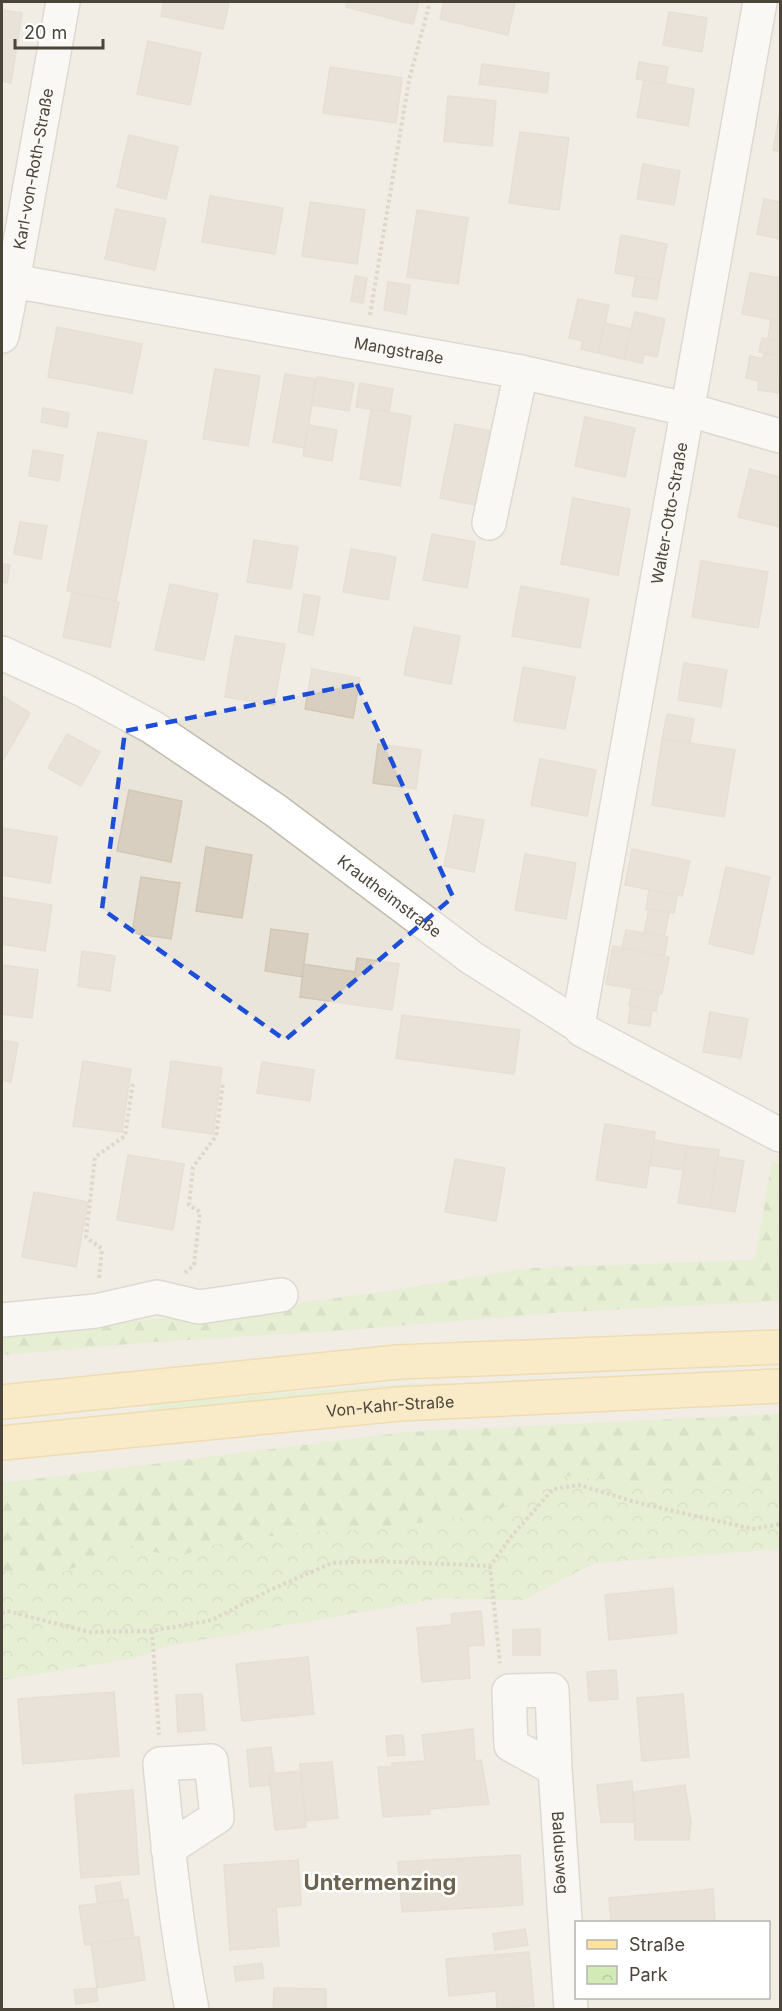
<svg xmlns="http://www.w3.org/2000/svg" width="782" height="2011" font-family="Inter,sans-serif">
  <style>
    .residential { fill: #eae5da; fill-rule: evenodd }
    .grass { fill: #d2eab5 }
    .forest { fill: url(#forest-firs) }
    .park { fill: url(#park-crowns) }
    .building { fill: #d8cfc1; stroke: #d3c7b4; stroke-width: 1.5 }
    .lines { fill: none; stroke-linecap: round; stroke-linejoin: round }
    .minor-casing { stroke: #c2bbae; stroke-width: 36 }
    .major-casing { stroke: #e6c16a; stroke-width: 36 }
    .path { stroke: #c4b79f; stroke-width: 4; stroke-dasharray: 3 3; stroke-linecap: butt }
    .minor { stroke: #fff; stroke-width: 33 }
    .major { stroke: #ffe39c; stroke-width: 33 }
    .marked { fill: none; stroke: #1d4ed8; stroke-width: 4.5; stroke-dasharray: 12 8; stroke-linejoin: round }
    .labels { text-anchor: middle; dominant-baseline: central; stroke-width: 5; stroke-linejoin: round; paint-order: stroke }
    .street-label { font-size: 16px; fill: #4b4439; stroke: #fff }
    .district-label { font-size: 22px; font-weight: bold; fill: #6e6250; stroke: #fff }
  </style>
  <defs>
    <pattern id="forest-firs" width="22" height="20" patternUnits="userSpaceOnUse" patternTransform="scale(1.5)"><rect width="22" height="20" fill="#d2eab5"/><path d="M5 1l3.5 6h-7zM16 11l3.5 6h-7z" fill="#b6ca9c"/></pattern>
    <pattern id="park-crowns" width="20" height="18" patternUnits="userSpaceOnUse" patternTransform="scale(1.5)"><rect width="20" height="18" fill="#d2eab5"/><path d="M2 6a3 3 0 1 1 6 0M12 15a3 3 0 1 1 6 0" fill="none" stroke="#b6ca9c"/></pattern>
  </defs>
  <rect width="100%" height="100%" fill="#f6f3ec"/>
  <path class="residential" d="M2 2H780V2009L2 2010ZM576 1922H768V1998H576Z"/>
  <path class="grass" d="M780 1371 151 1416 150 1404 373 1386Z"/>
  <g class="forest">
    <path d="M772 1161 780 1165V1301L566 1312 334 1331 152 1342 2 1355V1334L201 1315 383 1292 529 1268 755 1260Z"/>
    <path d="M780 1414V1487L725 1489 566 1476 493 1513 368 1530 308 1531 216 1544 175 1558 129 1545 39 1582 2 1569V1483L406 1432Z"/>
  </g>
  <path class="park" d="M565 1476 725 1489 780 1487V1549L594 1563 523 1600 442 1598 167 1646 134 1658 2 1680V1569L39 1582 129 1545 176 1558 216 1544 308 1531 368 1530 493 1513Z"/>
  <g class="building">
    <path d="M164 2H229L223 29 161 16Z"/>
    <path d="M347 2H419L413 24 346 7Z"/>
    <path d="M444 2H515L508 35 440 19Z"/>
    <path d="M2 10 22 13 11 83 2 81Z"/>
    <path d="M669 12 707 18 702 52 663 45Z"/>
    <path d="M148 41 201 53 190 105 137 94Z"/>
    <path d="M639 62 668 67 665 84 636 79Z"/>
    <path d="M482 64 549 73 547 93 479 84Z"/>
    <path d="M330 67 402 78 396 123 323 113Z"/>
    <path d="M644 80 694 89 688 126 637 117Z"/>
    <path d="M448 96 496 101 492 146 444 141Z"/>
    <path d="M779 116 780 117V152L773 150Z"/>
    <path d="M520 132 569 138 559 210 509 203Z"/>
    <path d="M129 135 178 147 166 199 117 187Z"/>
    <path d="M643 164 680 171 674 205 637 199Z"/>
    <path d="M210 196 283 208 275 254 202 242Z"/>
    <path d="M764 199 780 202V239L757 234Z"/>
    <path d="M310 202 365 210 357 264 302 256Z"/>
    <path d="M116 209 166 219 155 270 105 259Z"/>
    <path d="M417 210 468 218 458 284 407 277Z"/>
    <path d="M621 235 667 244 660 281 615 273Z"/>
    <path d="M750 273 780 278V321L742 314Z"/>
    <path d="M355 276 367 278 363 303 351 301Z"/>
    <path d="M636 276 660 281 657 299 632 296Z"/>
    <path d="M388 282 410 285 406 314 384 310Z"/>
    <path d="M578 299 609 305 598 353 581 349 583 341 569 338Z"/>
    <path d="M635 312 665 319 657 357 644 354 642 363 624 359Z"/>
    <path d="M771 319 780 321V341L768 339Z"/>
    <path d="M605 323 631 329 624 359 598 353Z"/>
    <path d="M57 327 142 344 132 393 48 377Z"/>
    <path d="M762 338 780 341V356L759 352Z"/>
    <path d="M765 353 780 356 779 393 758 390 759 381 746 378 750 356 763 359Z"/>
    <path d="M215 369 260 376 248 446 203 439Z"/>
    <path d="M285 374 316 379 305 448 273 442Z"/>
    <path d="M317 377 354 383 349 411 312 405Z"/>
    <path d="M360 383 393 389 389 412 356 407Z"/>
    <path d="M43 408 69 413 67 427 41 422Z"/>
    <path d="M371 409 411 416 400 486 360 479Z"/>
    <path d="M585 417 635 428 625 477 575 466Z"/>
    <path d="M455 424 501 433 486 507 440 498Z"/>
    <path d="M308 425 337 430 332 461 303 456Z"/>
    <path d="M98 432 147 441 116 601 67 591Z"/>
    <path d="M33 450 63 455 59 481 29 476Z"/>
    <path d="M750 469 780 477V527L738 517Z"/>
    <path d="M573 498 630 509 618 575 561 564Z"/>
    <path d="M20 522 47 526 41 559 14 554Z"/>
    <path d="M432 534 475 542 467 588 423 580Z"/>
    <path d="M254 540 298 547 291 589 247 582Z"/>
    <path d="M351 549 396 557 388 600 343 592Z"/>
    <path d="M701 561 768 572 758 628 692 617Z"/>
    <path d="M2 564 10 565 7 583 2 582Z"/>
    <path d="M170 584 218 594 204 660 155 650Z"/>
    <path d="M521 586 589 599 580 648 512 636Z"/>
    <path d="M72 593 119 602 110 647 63 637Z"/>
    <path d="M304 594 320 597 313 635 298 632Z"/>
    <path d="M414 627 460 636 451 684 404 675Z"/>
    <path d="M235 636 285 644 274 705 225 697Z"/>
    <path d="M684 663 727 670 721 707 678 700Z"/>
    <path d="M523 667 575 677 565 729 514 721Z"/>
    <path d="M312 669 360 678 353 718 305 709Z"/>
    <path d="M2 696 30 713 2 762Z"/>
    <path d="M667 714 694 719 690 743 662 739Z"/>
    <path d="M67 734 100 752 81 786 48 768Z"/>
    <path d="M662 739 735 750 724 817 652 805Z"/>
    <path d="M378 744 421 750 416 789 373 783Z"/>
    <path d="M540 759 596 770 587 816 531 805Z"/>
    <path d="M129 790 182 801 171 862 117 851Z"/>
    <path d="M454 815 484 820 474 872 444 866Z"/>
    <path d="M2 828 57 837 50 883 2 875Z"/>
    <path d="M206 847 252 855 242 918 196 911Z"/>
    <path d="M632 849 690 861 682 896 625 885Z"/>
    <path d="M525 854 576 863 566 919 515 910Z"/>
    <path d="M726 867 770 877 753 954 709 944Z"/>
    <path d="M141 877 180 883 171 939 132 933Z"/>
    <path d="M649 890 677 895 674 913 646 909Z"/>
    <path d="M2 897 52 905 45 951 2 944Z"/>
    <path d="M649 909 669 913 664 937 644 933Z"/>
    <path d="M271 929 308 934 302 977 265 971Z"/>
    <path d="M626 930 668 937 664 956 622 948Z"/>
    <path d="M613 946 669 957 662 994 606 984Z"/>
    <path d="M82 951 115 956 110 991 78 986Z"/>
    <path d="M357 958 399 964 392 1010 300 997 304 964 355 972Z"/>
    <path d="M2 965 38 970 32 1018 2 1014Z"/>
    <path d="M632 988 659 993 656 1011 629 1006Z"/>
    <path d="M631 1006 652 1010 650 1026 628 1023Z"/>
    <path d="M710 1012 748 1019 741 1058 703 1052Z"/>
    <path d="M402 1015 520 1030 514 1074 396 1058Z"/>
    <path d="M2 1040 18 1043 11 1082 2 1080Z"/>
    <path d="M83 1061 131 1069 122 1132 73 1126Z"/>
    <path d="M171 1061 222 1068 213 1134 162 1127Z"/>
    <path d="M262 1062 314 1070 310 1101 257 1093Z"/>
    <path d="M605 1124 655 1132 646 1188 596 1180Z"/>
    <path d="M654 1140 687 1146 683 1170 650 1165Z"/>
    <path d="M687 1146 719 1150 710 1208 678 1203Z"/>
    <path d="M128 1155 184 1164 173 1230 117 1220Z"/>
    <path d="M717 1157 744 1161 735 1212 710 1208Z"/>
    <path d="M455 1159 505 1168 496 1221 445 1212Z"/>
    <path d="M34 1192 88 1202 76 1267 22 1257Z"/>
    <path d="M673 1588 677 1633 609 1640 605 1595Z"/>
    <path d="M481 1611 484 1645 468 1646 470 1678 422 1682 417 1628 452 1625 451 1614Z"/>
    <path d="M540 1629V1655H513V1630Z"/>
    <path d="M308 1657 314 1714 242 1721 236 1664Z"/>
    <path d="M616 1670 618 1699 589 1701 587 1672Z"/>
    <path d="M114 1692 119 1756 23 1764 18 1699Z"/>
    <path d="M202 1694 205 1730 178 1732 176 1695Z"/>
    <path d="M683 1694 689 1757 642 1761 637 1698Z"/>
    <path d="M473 1729 475 1761 481 1760 489 1804 429 1809 430 1814 383 1817 378 1767H392V1763L425 1761 422 1735Z"/>
    <path d="M403 1735 405 1755 388 1756 386 1736Z"/>
    <path d="M271 1747 274 1773 269 1774 270 1785 250 1787 247 1750Z"/>
    <path d="M332 1762 338 1818 305 1821 300 1764Z"/>
    <path d="M301 1771 306 1827 275 1830 269 1774Z"/>
    <path d="M632 1781 634 1822H601L597 1785Z"/>
    <path d="M685 1785 691 1823 689 1840H635L634 1792Z"/>
    <path d="M133 1790 139 1874 81 1878 75 1795Z"/>
    <path d="M520 1855 523 1905 402 1912 398 1862Z"/>
    <path d="M298 1860 301 1905 276 1907 279 1946 230 1950 224 1865Z"/>
    <path d="M120 1882 123 1900 98 1904 95 1886Z"/>
    <path d="M713 1889 715 1922H611L609 1898Z"/>
    <path d="M128 1899 134 1938 85 1945 79 1906Z"/>
    <path d="M525 1929 528 1945 495 1950 493 1934Z"/>
    <path d="M139 1937 145 1980 97 1988 91 1944Z"/>
    <path d="M529 1952 534 2006 497 2009 496 1991 449 1996 446 1959Z"/>
    <path d="M262 1963 264 1978 236 1981 234 1967Z"/>
    <path d="M96 1988 98 2001 76 2004 74 1990Z"/>
    <path d="M274 1988 326 1989V2010H273Z"/>
  </g>
  <g class="lines">
    <g class="minor-casing">
      <g id="minor">
        <path id="s1" d="M13 281 521 372 686 409 780 436"/>
        <path id="s2" d="M2 336 13 281 63 2"/>
        <path d="M489 523 521 372"/>
        <path id="s3" d="M2 653 83 690 152 727 275 810 472 958 578 1025 582 1030 780 1135"/>
        <path id="s4" d="M578 1025 760 2"/>
        <path d="M2 1320 96 1311 157 1297 199 1307 281 1295"/>
        <path id="s5" d="M555 1769 511 1745 509 1691 552 1690 555 1769 571 2010"/>
        <path d="M168 1849 217 1817 211 1761 160 1764C168 1847 176 1928 192 2010"/>
      </g>
    </g>
    <g class="major-casing">
      <g id="major">
        <path d="M2 1402 399 1362 780 1347"/>
        <path id="s6" d="M2 1443 399 1404 780 1386"/>
      </g>
    </g>
    <g class="path">
      <path d="M370 315 409 80 430 2"/>
      <path d="M185 1273 194 1265 200 1212 189 1205 193 1167 216 1136 223 1083"/>
      <path d="M99 1278 102 1249 86 1237 95 1157 125 1136 133 1082"/>
      <path d="M490 1566 500 1663"/>
      <path d="M2 1613 7 1611 89 1632 152 1631 212 1620 270 1590 332 1563 375 1561 490 1566 511 1537 553 1489 579 1485 639 1503 753 1529 780 1524"/>
      <path d="M152 1631 159 1735"/>
    </g>
    <use href="#minor" class="minor"/>
    <use href="#major" class="major"/>
  </g>
  <path d="M0 0H782V2011H0ZM357 684 453 897 285 1040 102 909 125 731Z" fill="#f6f3ec" fill-opacity=".55" fill-rule="evenodd"/>
  <path class="marked" d="M357 684 453 897 285 1040 102 909 125 731Z"/>
  <g class="labels">
    <g class="street-label">
      <text stroke="none"><textPath href="#s2" startOffset="170">Karl-von-Roth-Straße</textPath></text>
      <text stroke="none"><textPath href="#s1" startOffset="392">Mangstraße</textPath></text>
      <text stroke="none"><textPath href="#s4" startOffset="520">Walter-Otto-Straße</textPath></text>
      <text stroke="none"><textPath href="#s3" startOffset="459">Krautheimstraße</textPath></text>
      <text stroke="none"><textPath href="#s6" startOffset="390">Von-Kahr-Straße</textPath></text>
      <text stroke="none"><textPath href="#s5" startOffset="310">Baldusweg</textPath></text>
    </g>
    <g class="district-label">
      <text x="380" y="1882">Untermenzing</text>
    </g>
  </g>
  <rect width="782" height="2011" fill="none" stroke="#4b4439" stroke-width="6"/>
  <rect x="575" y="1921" width="195" height="78" fill="#ffffff" stroke="#b7b4b0" stroke-width="1.5"/>
  <rect x="587" y="1940" width="30" height="9" fill="#ffe39c" stroke="#b7b4b0" stroke-width="1.5"/>
  <text x="629" y="1951" font-size="18" fill="#4b4439">Straße</text>
  <rect x="587" y="1966" width="30" height="18" fill="url(#park-crowns)" stroke="#b7b4b0" stroke-width="1.5"/>
  <text x="629" y="1981" font-size="18" fill="#4b4439">Park</text>
  <path d="M15 39v9h88v-9" fill="none" stroke="#4b4439" stroke-width="3"/>
  <text x="24" y="39" font-size="18" fill="#4b4439" stroke="#ffffff" stroke-width="4.5" paint-order="stroke">20 m</text>
</svg>
